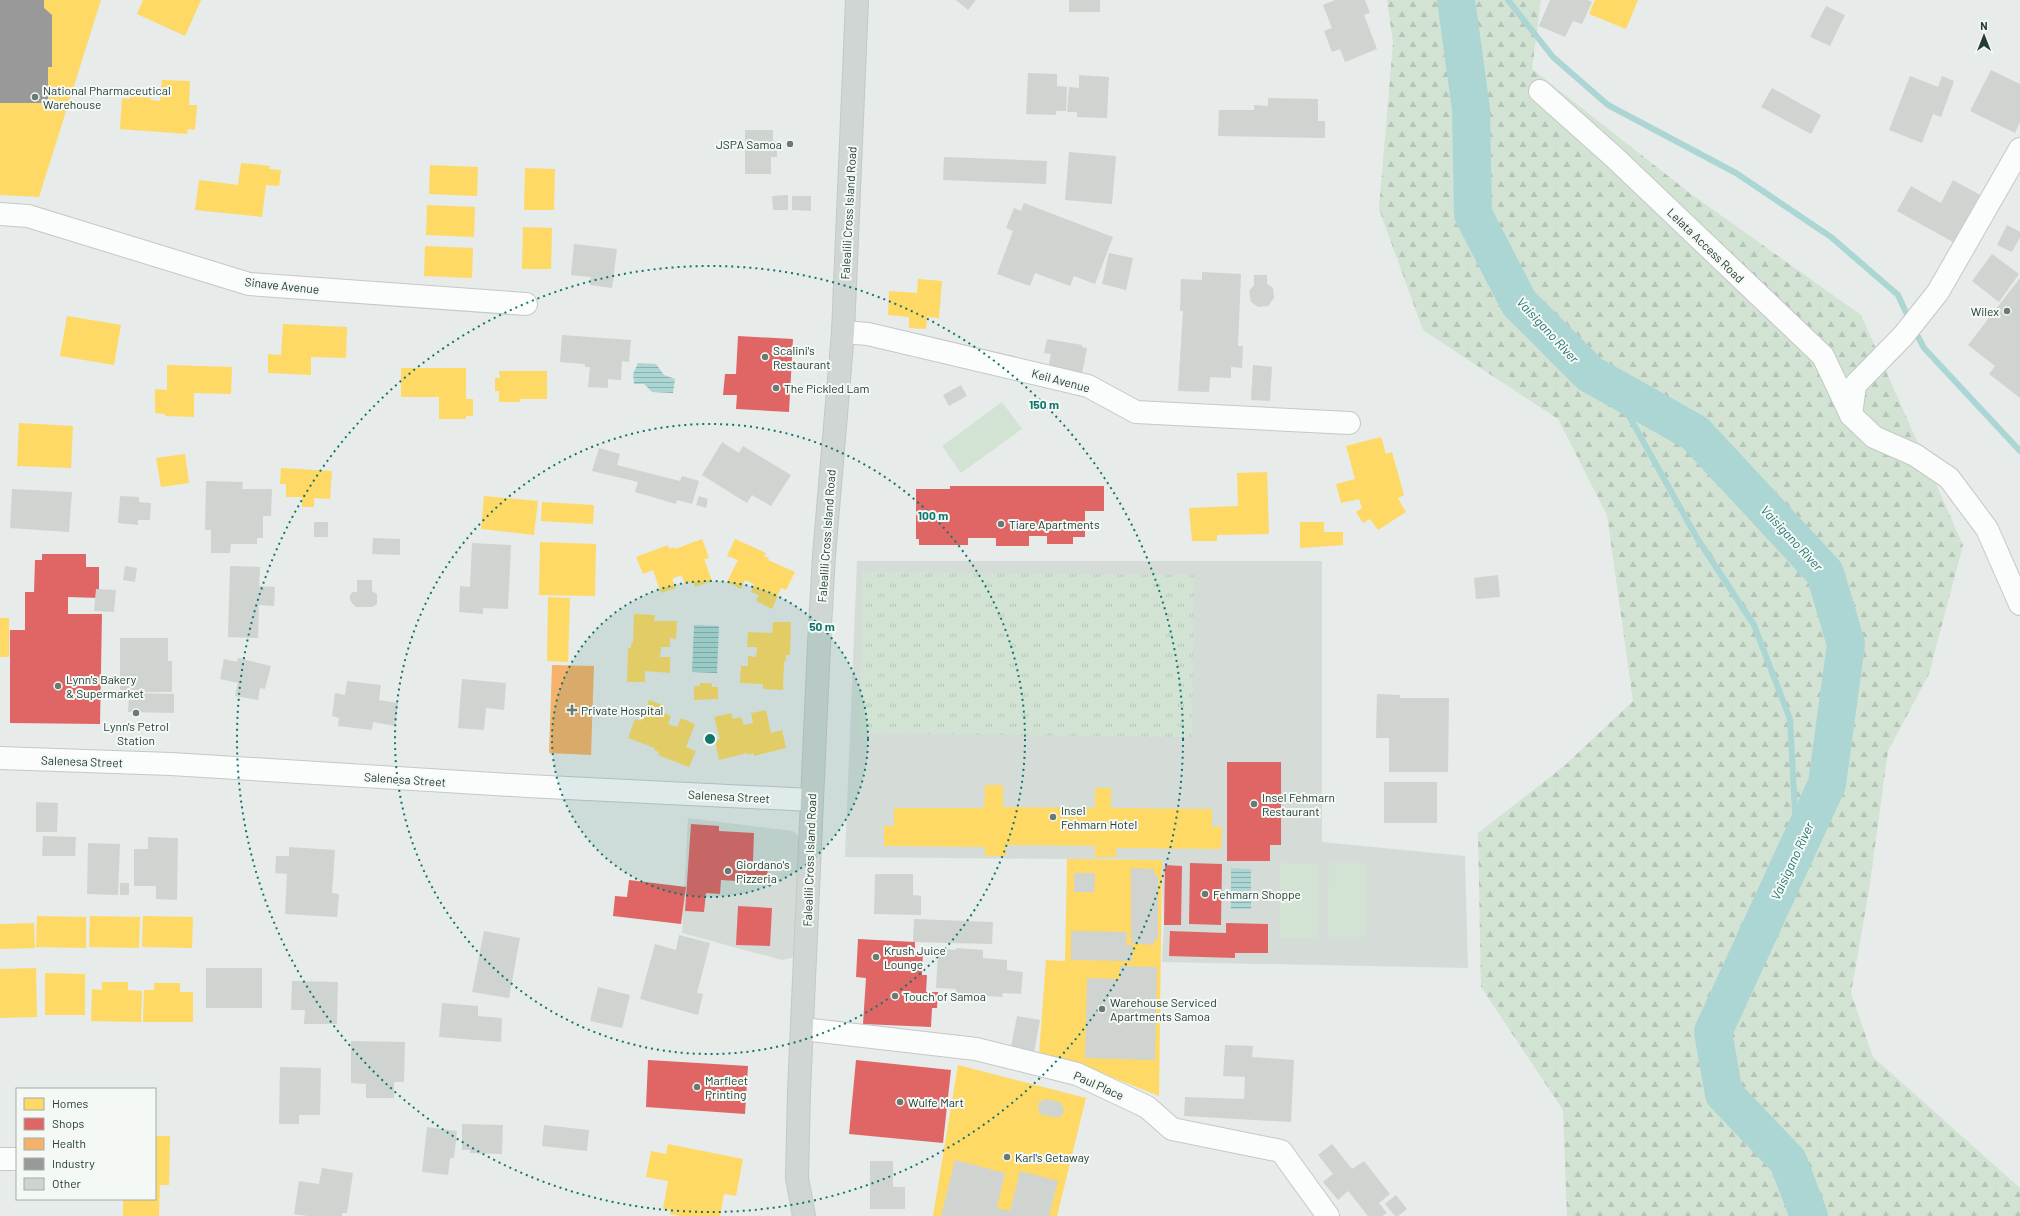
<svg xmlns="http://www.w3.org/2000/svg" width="2020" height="1216" font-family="Barlow,sans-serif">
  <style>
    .built { fill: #d5dcd8 }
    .forest { fill: url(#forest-firs) }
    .park { fill: url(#park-tufts) }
    .garden { fill: #d2e3d4 }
    .water { fill: url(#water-rules) }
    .homes { fill: #ffd966 }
    .shops { fill: #e06666 }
    .health { fill: #f6b26b }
    .industry { fill: #999 }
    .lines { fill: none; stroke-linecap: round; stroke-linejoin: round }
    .stream { stroke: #acd6d3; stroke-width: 6 }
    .river { stroke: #acd6d3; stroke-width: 38 }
    .building { fill: #cfd4d1 }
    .minor-casing { stroke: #c4c8c6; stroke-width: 24 }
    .secondary-casing { stroke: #c3c9c6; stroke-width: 24 }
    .primary-casing { stroke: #c2cac6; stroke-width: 24 }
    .minor { stroke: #fbfcfc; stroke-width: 22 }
    .secondary { stroke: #fbfcfc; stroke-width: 22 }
    .primary { stroke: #d0d6d3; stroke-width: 22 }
    .ring { fill: none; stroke: #0f766e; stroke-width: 2; stroke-dasharray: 2 4 }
    .poi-dot { fill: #697a72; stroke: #f5f9f6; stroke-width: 1.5 }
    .labels { text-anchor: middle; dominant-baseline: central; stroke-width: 4; stroke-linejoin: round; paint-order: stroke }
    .poi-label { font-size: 12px; fill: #253d32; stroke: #f5f9f6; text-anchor: start }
    .street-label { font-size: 12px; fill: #253d32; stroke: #f5f9f6 }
    .water-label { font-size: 13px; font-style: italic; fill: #247572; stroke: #f5f9f6 }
    .centre { fill: #0f766e; stroke: #f5f9f6; stroke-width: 2 }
    .ring-label { font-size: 12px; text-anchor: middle; font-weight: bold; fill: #0f766e; stroke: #f5f9f6; stroke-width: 4; stroke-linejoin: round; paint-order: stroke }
  </style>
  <defs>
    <pattern id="forest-firs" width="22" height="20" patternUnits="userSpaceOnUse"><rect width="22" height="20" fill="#d2e3d4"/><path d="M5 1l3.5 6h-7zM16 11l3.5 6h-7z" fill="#b4c4b6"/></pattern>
    <pattern id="park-tufts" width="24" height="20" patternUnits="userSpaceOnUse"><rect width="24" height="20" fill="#d2e3d4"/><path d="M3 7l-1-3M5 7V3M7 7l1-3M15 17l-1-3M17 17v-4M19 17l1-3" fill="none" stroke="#b4c4b6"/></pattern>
    <pattern id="water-rules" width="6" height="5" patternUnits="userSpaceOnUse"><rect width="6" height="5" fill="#acd6d3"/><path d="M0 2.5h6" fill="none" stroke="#8cafac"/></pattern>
  </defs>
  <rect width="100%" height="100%" fill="#e7ebe9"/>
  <g class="built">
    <path d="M857 561H1322V842L1465 856 1468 968 1162 962 1164 925 1161 860 845 857Z"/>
    <path d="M688 818 793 831 803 840 795 957 782 960 682 933Z"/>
  </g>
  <path class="forest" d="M1387 0H1541L1532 69 1691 194 1861 315 1963 545 1929 674 1888 751 1869 890 1851 993 1873 1057 2020 1188V1216H1567L1563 1110 1481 987 1478 833 1563 767 1633 701 1607 515 1558 419 1423 330 1379 209 1393 43Z"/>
  <path class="park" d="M862 572 1194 575 1192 737 860 733Z"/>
  <g class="garden">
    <path d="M1002 402 1022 429 961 473 942 446Z"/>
    <path d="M1280 863 1317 864V938H1280Z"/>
    <path d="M1329 863H1366L1365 937H1328Z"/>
  </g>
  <g class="water">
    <path d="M638 363 656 364 664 375 675 379 673 393 652 392 644 384H634L633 374Z"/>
    <path d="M694 625 719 626 717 673 692 672Z"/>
    <path d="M1231 868 1251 869V909H1231Z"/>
  </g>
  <g class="homes">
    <path d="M0 0H101L39 197 0 195Z"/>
    <path d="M143 0H201L185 36 137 14Z"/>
    <path d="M1595 0H1638L1626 29 1589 14Z"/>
    <path d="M162 80 190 81 189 105H197L195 130 188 129 187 134 120 129 122 98 130 99V96L151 98V100L160 101Z"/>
    <path d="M241 163 270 166 269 169 281 170 279 186 266 185 262 217 195 210 199 180 238 185Z"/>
    <path d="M430 165 478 167 477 196 429 194Z"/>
    <path d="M525 168 555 169 554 210H524Z"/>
    <path d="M427 205 475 207 474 237 426 235Z"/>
    <path d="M523 227 552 228 551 269H522Z"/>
    <path d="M425 246 473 248 472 278 424 276Z"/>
    <path d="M918 279 942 281 939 318 927 317 926 329 909 328V317L888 315 889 291 917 293Z"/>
    <path d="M67 316 121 325 114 365 60 356Z"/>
    <path d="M283 324 347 327 346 358 311 357V375L268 373V354L281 355Z"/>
    <path d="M167 365 232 367 231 394 194 393V417L165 416V414L155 413V389L167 390Z"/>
    <path d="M401 368H466V399H473V416H466V419H439V397H401Z"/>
    <path d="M499 371H547V399H520V402H499V391H495V378H500Z"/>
    <path d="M19 423 73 426 71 468 17 466Z"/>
    <path d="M1381 437 1386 454 1392 452 1404 495 1398 498 1406 512 1378 530 1370 519 1363 523 1356 512 1362 508 1359 499 1341 503 1336 484 1355 479 1346 446Z"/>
    <path d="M185 454 189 483 161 487 156 458Z"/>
    <path d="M281 468 332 471 330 499 314 498V507H302V497H286V484H280Z"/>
    <path d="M1267 472 1269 534 1217 535V541H1192L1189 508 1238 506 1237 473Z"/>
    <path d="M484 496 538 501 534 535 481 529Z"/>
    <path d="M542 502 594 505 593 524 541 521Z"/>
    <path d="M1300 522H1324V532H1343V545L1300 548Z"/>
    <path d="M702 539 709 558 704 559 712 581 695 587 693 581 685 584 681 575 672 579 676 588 661 593 653 570 643 574 636 557 668 545 669 549 674 547 675 549Z"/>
    <path d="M735 539 766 553 764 556 769 558 768 560 795 572 786 590 781 588 772 609 756 601 759 595 751 592 754 584 745 580 741 589 727 582 738 560 727 556Z"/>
    <path d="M540 542 596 544 595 596 539 595Z"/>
    <path d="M548 597 570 598 568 662 547 661Z"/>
    <path d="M634 614 655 615 654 621H677L676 639 670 638V647H661L660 657H670V673L645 671V682H627L628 648H631V643H633Z"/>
    <rect x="0" y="618" width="9" height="39"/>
    <path d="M773 622H791L790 655H786V661H784L783 690 763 689V684L740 683 741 666H748V656L756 657 757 647H747L748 632 772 633Z"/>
    <path d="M700 683H712V687H718V699L694 700V686H700Z"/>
    <path d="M649 700 665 706 663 712 671 716 668 724 677 727 681 718 695 724 686 747 696 751 689 767 658 755 659 752 654 750 655 748 628 738 635 719 641 721Z"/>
    <path d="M766 710 771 733 782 730 786 748 754 756 753 753 748 755 747 753 719 760 715 740 720 739 714 717 731 713 733 719 741 717 744 725 753 723 751 713Z"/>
    <path d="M985 785H1003V807L1095 808V788H1111V808L1212 809V827H1222L1221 849 1116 848V857H1095V846L1006 845V856H985V847L884 846V826H894V808H984Z"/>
    <path d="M1067 859 1162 860 1159 1096 1077 1063 1039 1055 1046 960 1065 961Z"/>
    <path d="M37 916 86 917V948L36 947Z"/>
    <path d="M90 916 140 917 139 948 89 947Z"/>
    <path d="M143 916 193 917 192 948 142 947Z"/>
    <path d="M34 923 35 948 0 949V924Z"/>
    <path d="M36 968 37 1017 0 1018V969Z"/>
    <path d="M45 973 85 974V1015H45Z"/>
    <path d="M102 982H128V990L142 991 141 1022 91 1021 92 989 102 990Z"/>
    <path d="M154 983H180V992H193V1022H143L144 990H154Z"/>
    <path d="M958 1065 1086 1098 1057 1216H933Z"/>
    <path d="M155 1136H170L169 1185H160L159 1216H123V1199H155Z"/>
    <path d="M668 1144 743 1159 736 1196 724 1194 720 1216H680L670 1214 671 1210 663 1209 668 1181 646 1177 651 1151 666 1154Z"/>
  </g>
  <g class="shops">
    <path d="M738 336 793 339 789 412 736 409 737 395H723L725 374H736Z"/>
    <path d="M950 486H1104V511H1085V537H1073V544H1047V536H1029V546H996V538H968V545H919V539H916V489H950Z"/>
    <path d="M42 554H86V567H99V598L68 597V614H102L100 724 10 723V630H25V592H34L35 560H42Z"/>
    <path d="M1227 762H1281V845H1270V861H1227Z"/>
    <path d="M691 824 719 826V831L754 833 753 862 768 863 767 883 721 880 720 894 706 893 704 912 685 911Z"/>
    <path d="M1190 863 1222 864 1221 925 1189 924Z"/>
    <path d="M1165 865 1182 866 1181 925H1164Z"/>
    <path d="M629 880 686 887 681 924 613 916 615 896 627 897Z"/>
    <path d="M738 906 772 908 770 946 736 945Z"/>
    <path d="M1226 923 1268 924V953H1235V958L1169 956 1170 931 1226 933Z"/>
    <path d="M858 939 915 942V951H923L922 975H927L926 992H938L937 1008H932L931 1027 863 1024 866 978 856 977Z"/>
    <path d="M648 1060 748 1066 745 1114 646 1107Z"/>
    <path d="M856 1060 951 1070 943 1143 849 1134Z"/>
  </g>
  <path class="health" d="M552 665 594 666 591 755 549 753Z"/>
  <path class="industry" d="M0 0H44V8L52 15V67H48V103H0Z"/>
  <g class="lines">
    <g class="stream">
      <path d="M1508 0 1553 57 1608 105 1736 173 1831 237 1898 295 1910 321"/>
      <path d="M1914 329 1924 348 2020 451"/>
      <path d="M1590 374 1629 416 1697 538 1754 625 1790 719 1797 849"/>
    </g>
    <path class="river" d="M1456 0 1471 109 1473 214 1519 303 1590 374 1695 433 1825 573 1846 644 1827 784 1713 1032 1724 1094 1788 1161 1809 1216"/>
  </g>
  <g class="building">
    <path d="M956 0H976L968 10Z"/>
    <rect x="1069" y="0" width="31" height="12"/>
    <path d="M1335 0H1365L1370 13 1364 15 1377 49 1345 62 1340 49 1332 52 1324 31 1332 28 1323 5Z"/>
    <path d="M1550 0H1588L1592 2 1582 24 1573 21 1565 37 1539 26Z"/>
    <path d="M1826 6 1845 15 1830 46 1810 37Z"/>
    <path d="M1991 70 2020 84V122L2015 133 1970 111Z"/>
    <path d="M1028 73 1057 74V86L1067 87 1066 111H1056V115L1026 114Z"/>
    <path d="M1079 75 1109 77 1107 118 1077 117V112H1067L1069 87 1079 88Z"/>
    <path d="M1910 76 1938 87 1942 76 1954 81 1941 117 1933 114 1922 143 1889 130Z"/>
    <path d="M1772 88 1821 115 1811 134 1761 107Z"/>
    <path d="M1268 98 1318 99V121H1325V138L1218 136 1219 110H1254V105L1268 106Z"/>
    <path d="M745 130H773V141H777V157H771V174H745Z"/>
    <path d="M1069 152 1116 156 1112 204 1065 200Z"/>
    <path d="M944 157 1047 161 1046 184 943 180Z"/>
    <path d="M1953 180 1980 195 1953 242 1897 211 1911 186 1941 203Z"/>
    <path d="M788 195V210H773L772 196Z"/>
    <path d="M792 196H811V211L792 210Z"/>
    <path d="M1024 203 1113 237 1095 284 1074 276 1070 286 1035 273 1030 286 997 274 1013 231 1006 228 1014 208 1021 211Z"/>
    <path d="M2007 225 2020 232V237L2012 252 1997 245Z"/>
    <path d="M574 244 617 249 612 288 590 285 591 277 571 275Z"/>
    <path d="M1109 253 1133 258 1126 290 1102 284Z"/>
    <path d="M1992 254 2019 274 1999 302 1972 281Z"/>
    <path d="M1202 272 1241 274 1238 346H1243L1242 368 1231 367V378L1210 377 1209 392 1178 391 1183 311H1180L1181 279 1202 280Z"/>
    <path d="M1254 275H1267V284L1273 288 1274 298 1268 306 1258 307 1251 302 1249 291 1254 285Z"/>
    <path d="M2020 278V398L1989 374 1995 366 1968 345Z"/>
    <path d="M562 335 631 340 629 362 622 361 621 380 608 379V388L588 387 590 367H585V364L560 362Z"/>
    <path d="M1047 339 1082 345V347L1087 348 1082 374 1048 369 1051 354 1044 353Z"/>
    <path d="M1253 365 1272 367 1270 401 1251 400Z"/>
    <path d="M961 385 967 396 949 406 943 395Z"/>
    <path d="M722 442 739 453 743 446 791 475 771 506 752 495 747 503 702 475Z"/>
    <path d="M599 448 620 454 617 465 680 481 682 476 699 481 692 504 677 500 676 504 635 492 638 482 592 471Z"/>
    <path d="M206 481 243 482 242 489H272L271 516H263V538H257V544H231L230 553H211V530H205Z"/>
    <path d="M12 489 72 492 69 532 10 528Z"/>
    <path d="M120 496 139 497V502L151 503 150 520H138V525L118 523Z"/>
    <path d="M699 496 708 499 706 508 696 505Z"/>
    <rect x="314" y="522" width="14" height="15"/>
    <path d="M373 538 400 539V555L372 554Z"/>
    <path d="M472 543 511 545 508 609 483 608V614L459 612 460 586 470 587Z"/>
    <path d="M125 566 137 568 135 582 123 580Z"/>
    <path d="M230 566 260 567 259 586 275 587 274 606 259 605 258 638 228 637Z"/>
    <path d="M1498 575 1500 597 1476 599 1474 578Z"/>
    <path d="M357 580H372V591L377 594V604L372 607H356L353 604 350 600V595L353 592H357Z"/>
    <path d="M96 589 116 590 114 612 94 611Z"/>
    <path d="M120 638H168V661H172V692H120Z"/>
    <path d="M238 658 271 666 265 689 260 688 258 700 235 696 238 683 220 679 224 659 237 662Z"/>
    <path d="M462 679 506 683 504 710 486 708 484 730 458 728Z"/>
    <path d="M347 681 381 685 379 700 398 703 395 726 373 722 372 730 338 726 339 718 332 716 335 693 345 695Z"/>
    <path d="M129 693 174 694V713L128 712Z"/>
    <path d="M1377 694 1400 695V698H1449L1448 772H1389V738H1376Z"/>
    <rect x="1384" y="782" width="53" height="41"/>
    <path d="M36 802 58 803 57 832H36Z"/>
    <path d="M43 836 76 837 75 856H42Z"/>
    <path d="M148 837 178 838 177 900 156 899V886H134V849H148Z"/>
    <path d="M88 843 120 844 118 895 87 894Z"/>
    <path d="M289 847 335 850 332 893 339 894 337 917 285 914 287 874 275 873 276 856H289Z"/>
    <path d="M1131 868 1154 869V875H1158V940H1154V945L1131 943Z"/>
    <path d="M1074 873H1095L1094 892H1074Z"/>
    <path d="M875 874H913V895L921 896V915L874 914Z"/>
    <rect x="120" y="883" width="9" height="12"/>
    <path d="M914 919 993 922 992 944 913 942Z"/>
    <path d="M484 931 520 938 509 998 472 992Z"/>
    <path d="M1071 931 1127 932 1126 945H1133L1132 961 1071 960Z"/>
    <path d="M679 935 710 943 697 993 703 994 698 1015 640 999 655 944 676 950Z"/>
    <path d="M956 948 983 950V958L1007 960V970L1023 972 1021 994 1003 993 1002 997 985 996V1002L955 1000 956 989 936 988 938 953H945V949L956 950Z"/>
    <path d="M1120 966 1157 967 1155 1060 1085 1058 1087 978 1120 979Z"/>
    <rect x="206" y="968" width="56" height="40"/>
    <path d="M292 981 338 982 337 1024H304L305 1010H291Z"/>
    <path d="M598 987 630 995 622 1028 590 1021Z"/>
    <path d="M442 1003 478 1006V1016L502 1018 501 1042 439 1037Z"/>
    <path d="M1017 1016 1040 1020 1034 1052 1011 1047Z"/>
    <path d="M351 1041 405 1042 404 1082H394V1098H366V1084L351 1083Z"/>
    <path d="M1225 1045 1253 1046 1252 1057 1294 1060 1291 1122 1184 1116 1185 1097 1244 1099 1245 1077 1223 1076Z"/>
    <path d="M280 1067 321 1068 320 1115H299V1124H279Z"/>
    <path d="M1045 1099 1060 1102 1064 1109 1063 1114 1060 1117H1054L1042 1115 1039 1112 1038 1103Z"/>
    <path d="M462 1124 503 1125 502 1154 470 1153V1150H462Z"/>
    <path d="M544 1125 589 1130 587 1151 542 1146Z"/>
    <path d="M427 1127 457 1131 454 1158H450L448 1175 422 1172Z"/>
    <path d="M1332 1144 1352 1169 1364 1161 1390 1194 1379 1203 1387 1213 1382 1216H1368L1348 1191 1338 1200 1323 1182 1333 1174 1318 1155Z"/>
    <path d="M955 1160 1005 1173 997 1208 1010 1211 1020 1171 1058 1181 1049 1216H941Z"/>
    <path d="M870 1161H893V1187H905V1209H870Z"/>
    <path d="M322 1168 353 1173 347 1213H342V1216H308L294 1214 299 1181 319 1184Z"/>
    <path d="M1396 1195 1407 1209 1398 1216H1395L1385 1204Z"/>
  </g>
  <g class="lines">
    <g class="minor-casing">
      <g id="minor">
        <path d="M1540 91 1614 157 1823 356 1851 415"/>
        <path d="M2020 149 1938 292 1903 336 1855 385 1851 415 1874 437 1915 455 1949 478 1987 529 2020 604"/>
        <path d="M0 214 28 216 249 284 526 304"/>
        <path d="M843 332 868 334 1088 386 1136 412 1349 423"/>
        <path d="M803 1029 976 1049 1077 1074 1147 1107 1172 1129 1281 1151 1328 1216"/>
        <path d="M0 1159H17"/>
      </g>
    </g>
    <g class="secondary-casing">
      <path id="secondary" d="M0 758 171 764 527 786 811 800"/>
    </g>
    <g class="primary-casing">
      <path id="primary" d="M804 1216 797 1178 799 1091 819 644 824 556 843 332 857 0"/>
    </g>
    <use href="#minor" class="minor"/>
    <use href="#secondary" class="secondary"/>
    <use href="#primary" class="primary"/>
  </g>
  <circle cx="710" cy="739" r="158" fill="#0f766e" fill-opacity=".12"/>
  <g class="ring">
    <circle cx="710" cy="739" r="158"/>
    <circle cx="710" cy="739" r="315"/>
    <circle cx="710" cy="739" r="473"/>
  </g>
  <g class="poi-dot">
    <circle cx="35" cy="97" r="4"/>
    <circle cx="790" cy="144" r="4"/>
    <circle cx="2007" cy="311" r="4"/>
    <circle cx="765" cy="357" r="4"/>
    <circle cx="776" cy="388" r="4"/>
    <circle cx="1001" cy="524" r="4"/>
    <circle cx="58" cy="686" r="4"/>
    <path d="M570 704h4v4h4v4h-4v4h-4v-4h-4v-4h4z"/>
    <circle cx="136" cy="713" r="4"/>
    <circle cx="1254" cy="804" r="4"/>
    <circle cx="1053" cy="817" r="4"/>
    <circle cx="728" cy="871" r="4"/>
    <circle cx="1205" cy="894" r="4"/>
    <circle cx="876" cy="957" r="4"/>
    <circle cx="895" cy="996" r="4"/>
    <circle cx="1102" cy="1009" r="4"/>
    <circle cx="697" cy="1087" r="4"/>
    <circle cx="900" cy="1102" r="4"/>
    <circle cx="1007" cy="1157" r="4"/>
  </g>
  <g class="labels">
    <g class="poi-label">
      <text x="43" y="90">National Pharmaceutical<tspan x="43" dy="14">Warehouse</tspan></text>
      <text x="782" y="144" text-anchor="end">JSPA Samoa</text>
      <text x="1999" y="311" text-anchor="end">Wilex</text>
      <text x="773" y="350">Scalini's<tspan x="773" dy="14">Restaurant</tspan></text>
      <text x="784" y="388">The Pickled Lam</text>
      <text x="1009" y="524">Tiare Apartments</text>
      <text x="66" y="679">Lynn's Bakery<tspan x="66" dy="14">&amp; Supermarket</tspan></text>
      <text x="581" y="710">Private Hospital</text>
      <text x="136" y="726" text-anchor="middle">Lynn's Petrol<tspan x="136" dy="14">Station</tspan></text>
      <text x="1262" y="797">Insel Fehmarn<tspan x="1262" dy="14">Restaurant</tspan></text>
      <text x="1061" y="810">Insel<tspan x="1061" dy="14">Fehmarn Hotel</tspan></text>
      <text x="736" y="864">Giordano's<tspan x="736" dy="14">Pizzeria</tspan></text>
      <text x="1213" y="894">Fehmarn Shoppe</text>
      <text x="884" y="950">Krush Juice<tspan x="884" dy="14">Lounge</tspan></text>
      <text x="903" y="996">Touch of Samoa</text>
      <text x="1110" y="1002">Warehouse Serviced<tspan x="1110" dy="14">Apartments Samoa</tspan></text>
      <text x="705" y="1080">Marfleet<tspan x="705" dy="14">Printing</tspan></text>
      <text x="908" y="1102">Wulfe Mart</text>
      <text x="1015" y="1157">Karl's Getaway</text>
    </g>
    <g class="street-label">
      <text transform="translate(848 213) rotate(-87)">Falealili Cross Island Road</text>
      <text transform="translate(1706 245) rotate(44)">Lelata Access Road</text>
      <text transform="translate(282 285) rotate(6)">Sinave Avenue</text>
      <text transform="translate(1061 380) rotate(15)">Keil Avenue</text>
      <text transform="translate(826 536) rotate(-86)">Falealili Cross Island Road</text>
      <text transform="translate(82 761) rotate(2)">Salenesa Street</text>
      <text transform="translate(405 779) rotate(4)">Salenesa Street</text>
      <text transform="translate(729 796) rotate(3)">Salenesa Street</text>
      <text transform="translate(809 860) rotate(-88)">Falealili Cross Island Road</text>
      <text transform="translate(1099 1085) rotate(24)">Paul Place</text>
    </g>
    <g class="water-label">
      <text transform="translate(1548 330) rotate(47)">Vaisigano River</text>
      <text transform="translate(1792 538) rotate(47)">Vaisigano River</text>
      <text transform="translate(1792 861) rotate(-65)">Vaisigano River</text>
    </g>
  </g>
  <circle cx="710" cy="739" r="6" class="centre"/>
  <g class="ring-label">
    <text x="1044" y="409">150 m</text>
    <text x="933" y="520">100 m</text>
    <text x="822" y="631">50 m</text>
  </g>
  <rect x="16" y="1088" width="140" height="112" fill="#f5f9f6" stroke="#a2aea8"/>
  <rect x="24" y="1098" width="20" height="12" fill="#ffd966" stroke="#a2aea8"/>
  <text x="52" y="1108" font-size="12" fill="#253d32">Homes</text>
  <rect x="24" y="1118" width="20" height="12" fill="#e06666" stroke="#a2aea8"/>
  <text x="52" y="1128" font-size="12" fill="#253d32">Shops</text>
  <rect x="24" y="1138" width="20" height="12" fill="#f6b26b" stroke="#a2aea8"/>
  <text x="52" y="1148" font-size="12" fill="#253d32">Health</text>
  <rect x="24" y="1158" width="20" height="12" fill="#999999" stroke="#a2aea8"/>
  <text x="52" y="1168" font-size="12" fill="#253d32">Industry</text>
  <rect x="24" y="1178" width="20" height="12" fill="#cfd4d1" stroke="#a2aea8"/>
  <text x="52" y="1188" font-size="12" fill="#253d32">Other</text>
  <g transform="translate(1984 36)" stroke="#f5f9f6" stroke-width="3" paint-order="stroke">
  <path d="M0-3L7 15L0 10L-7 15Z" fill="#253d32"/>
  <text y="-6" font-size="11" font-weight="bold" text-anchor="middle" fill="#253d32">N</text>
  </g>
</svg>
